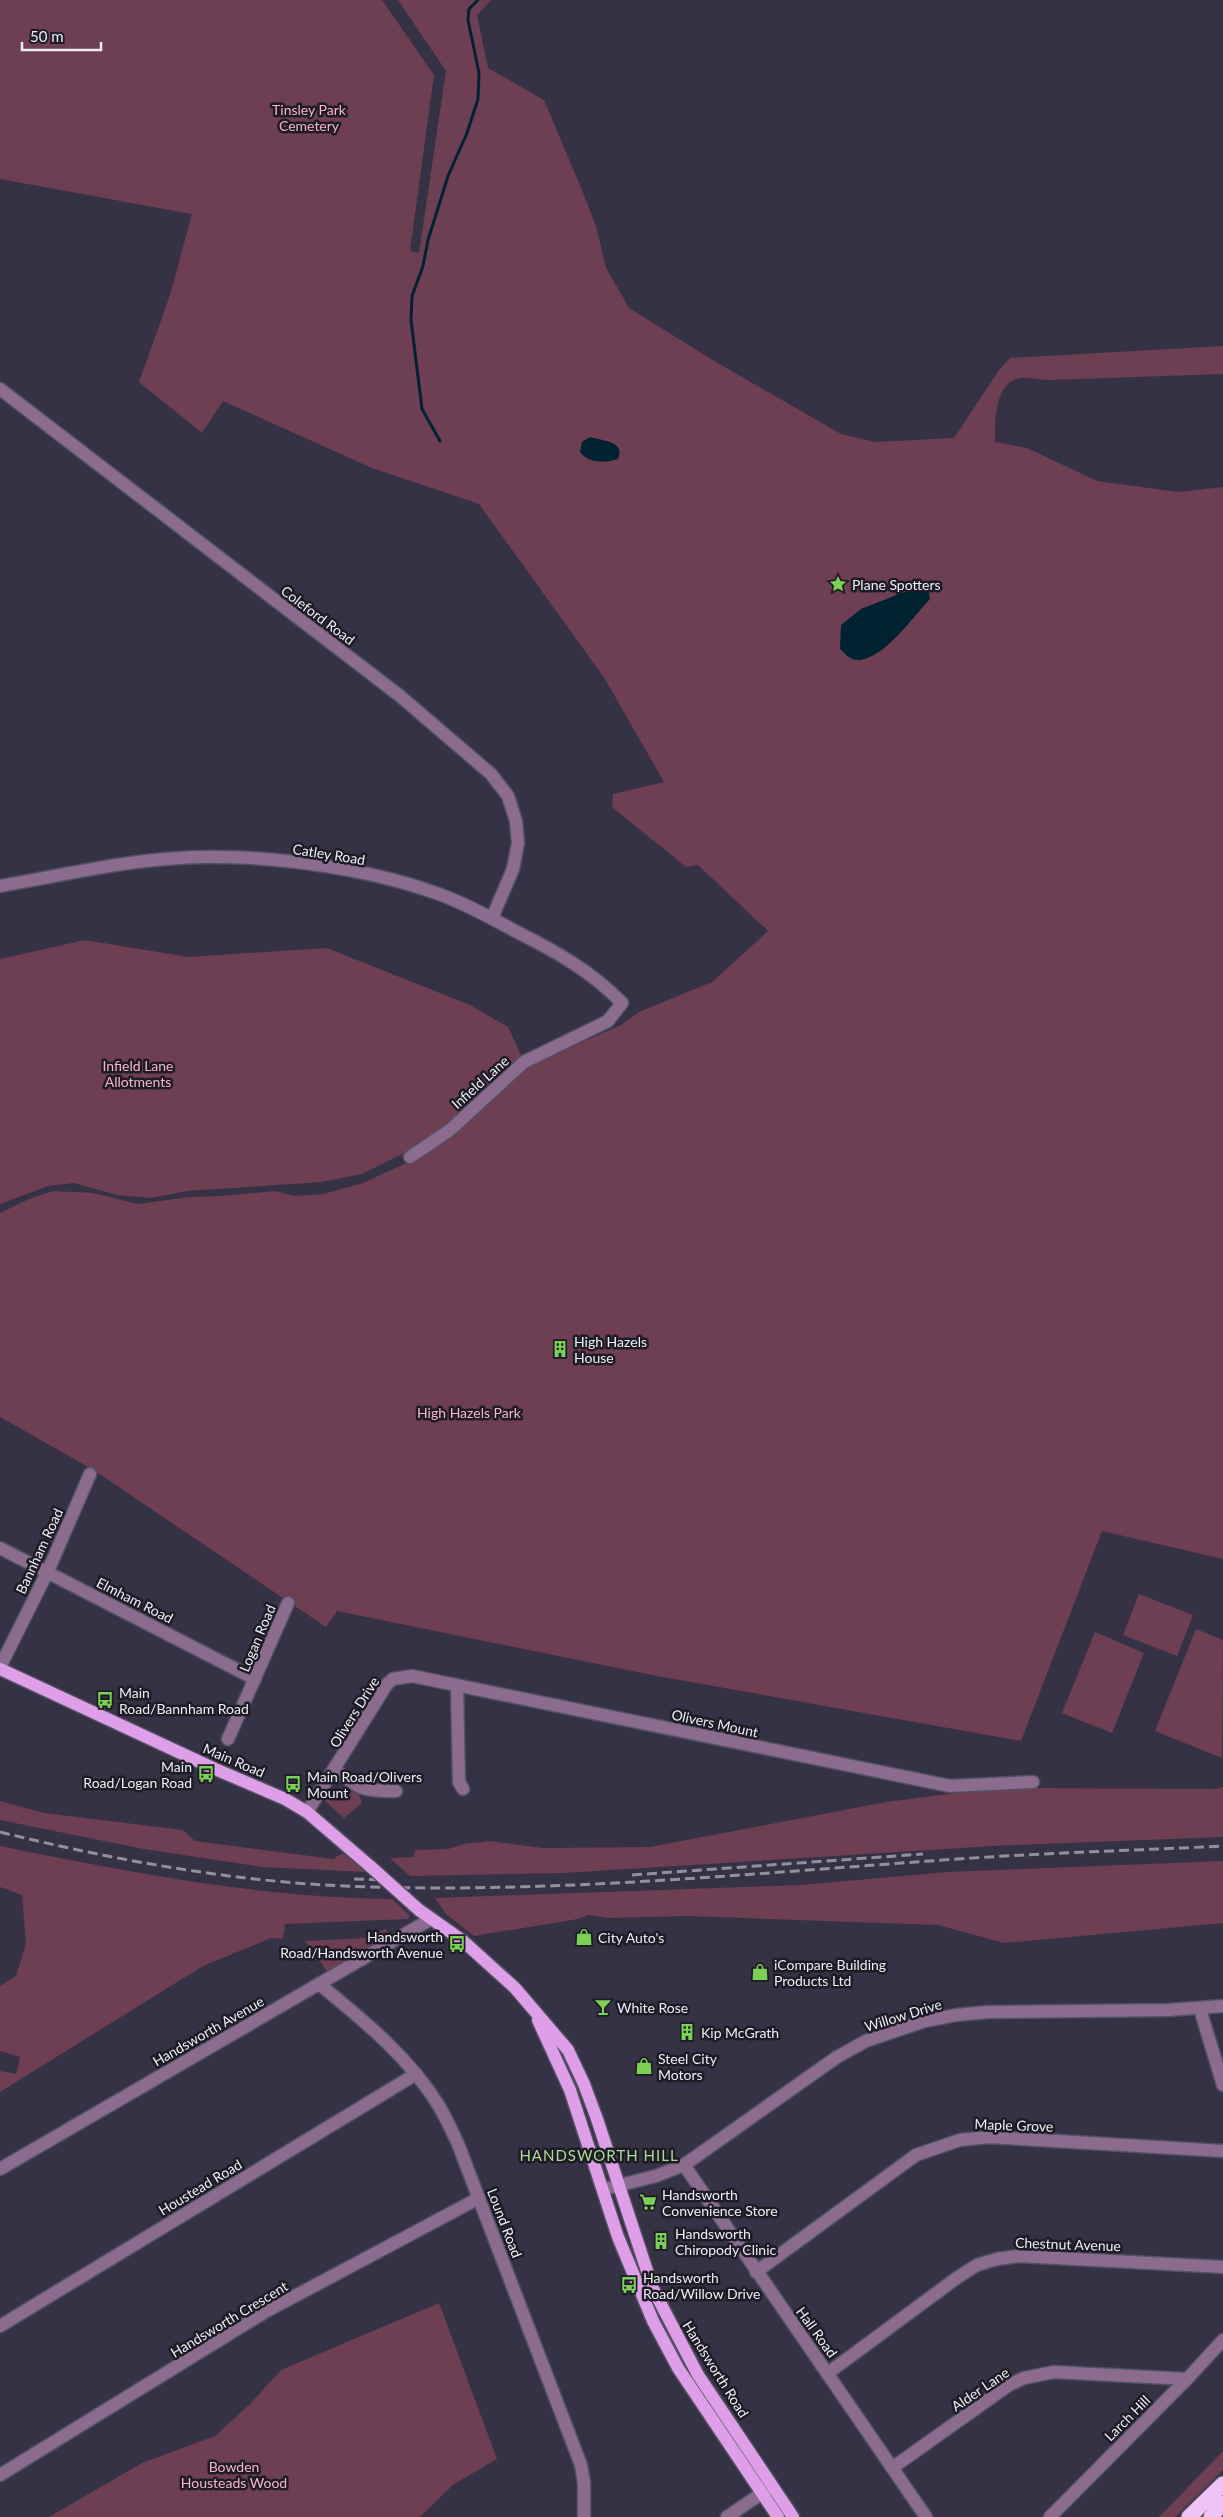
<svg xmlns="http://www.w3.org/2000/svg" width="1223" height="2517" font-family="Lato,sans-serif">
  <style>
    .green { fill: #6e3e52 }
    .water { fill: #002231 }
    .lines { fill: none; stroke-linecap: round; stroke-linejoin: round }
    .stream { stroke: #002231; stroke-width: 3 }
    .minor-casing { stroke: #525062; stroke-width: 15 }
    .major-casing { stroke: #525062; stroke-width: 15 }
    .highway-casing { stroke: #525062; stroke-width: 18 }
    .minor { stroke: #8b6c8f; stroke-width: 12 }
    .major { stroke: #df9fe8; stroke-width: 12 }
    .highway { stroke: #f0c2f6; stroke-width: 15 }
    .rail { stroke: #9290a0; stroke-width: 3; stroke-dasharray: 10 5; stroke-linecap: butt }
    .major-bridge-casing { stroke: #525062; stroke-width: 15; stroke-linecap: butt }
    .major-bridge { stroke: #df9fe8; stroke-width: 12 }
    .labels { text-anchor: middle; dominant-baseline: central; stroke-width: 5; stroke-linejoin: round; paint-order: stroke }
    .park-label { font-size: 14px; fill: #fab2cf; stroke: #1d1c24 }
    .poi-label { font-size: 14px; fill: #edecf8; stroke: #1d1c24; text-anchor: start }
    .street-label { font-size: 14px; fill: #edecf8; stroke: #1d1c24 }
    .neighbourhood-label { font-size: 15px; letter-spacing: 1px; fill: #acda9a; stroke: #1d1c24 }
  </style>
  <rect width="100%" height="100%" fill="#353246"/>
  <g class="green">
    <path d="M0 0H382L434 75 410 251 419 253 446 71 398 0H491L477 15 488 68 544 100 582 190 597 229 606 268 629 308 716 362 841 434 875 442 954 438 999 370 1010 358 1223 346V374L1047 380C1039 380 1028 377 1020 378 994 382 995 423 995 442L1027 448 1097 481 1178 492 1223 487V1559L1102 1531 1021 1741 657 1676 337 1611 326 1627 92 1469 0 1417V1213L29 1199 53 1191 93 1193 138 1204 189 1197 220 1196 275 1191 294 1196 323 1194 363 1183 417 1158 528 1066 621 1025 639 1012 712 982 768 931 698 865 686 867 612 807 613 794 664 782 605 679 479 504 372 468 223 401 202 433 139 382 170 295 192 214 0 179Z"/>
    <path d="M85 940 188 957 327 948 470 1005 508 1027 522 1057 446 1126 406 1152 362 1174 322 1182 187 1191 151 1198 117 1195 74 1183 48 1186 0 1204V959Z"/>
    <path d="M1139 1594 1193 1615 1177 1656 1123 1635Z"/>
    <path d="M1196 1629 1223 1640 1222 1758 1155 1731Z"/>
    <path d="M1095 1632 1144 1653 1112 1733 1062 1713Z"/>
    <path d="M1223 1787V1837L993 1846 563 1873 410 1876 390 1858 414 1857 415 1850 448 1849 463 1844 490 1841 543 1848 650 1847 886 1802 996 1788 1215 1789Z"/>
    <path d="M334 1790 358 1792 362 1803 344 1818 325 1801Z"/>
    <path d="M0 1801 44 1813 183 1830 195 1841 333 1859 341 1854H345L366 1872 262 1867 144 1849 0 1820Z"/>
    <path d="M0 1846C129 1872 260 1898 392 1899L410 1916 407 1919 285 1924 283 1939 271 1938 203 1966 0 2092V2071L16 2074 20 2057 0 2051V1986L16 1976 26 1944 22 1895 0 1887Z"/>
    <path d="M1223 1861V1923L1004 1943 938 1925 687 1916 608 1918 588 1915 578 1919 474 1936 446 1914 435 1898 802 1885 947 1872Z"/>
    <path d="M385 1929 397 1940 329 1974 305 1941 364 1938Z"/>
    <path d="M439 2303 497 2459 454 2484 420 2517H49L142 2463 215 2436 251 2403 281 2370Z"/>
    <path d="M1223 2451V2470L1175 2517H1159Z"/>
  </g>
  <g class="water">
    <path d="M590 437C602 441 626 441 618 459 606 463 589 464 580 452L582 442Z"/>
    <path d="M927 583 930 599C913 617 885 657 860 660 852 661 846 655 840 649L841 625 861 609Z"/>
  </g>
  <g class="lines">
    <path class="stream" d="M440 441 422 409 411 320 412 296 423 266 428 240 448 176 467 133 478 99 479 73 468 20 469 9 478 0"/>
    <g class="minor-casing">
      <g id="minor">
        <path d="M0 389 400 696 491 774 508 796 516 821 518 843 513 869 492 918"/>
        <path d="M0 886C70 874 142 856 214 857 282 857 366 869 430 891 461 901 491 918 519 933 557 952 592 972 622 1003L608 1021 524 1062 450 1130 410 1157"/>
        <path d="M0 1548 255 1679"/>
        <path d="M0 1667 48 1571 90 1474"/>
        <path d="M457 1685 459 1782 463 1789"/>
        <path d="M228 1739 288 1603"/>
        <path d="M335 1770C361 1790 363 1791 396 1791"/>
        <path d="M307 1812 387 1684 393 1679 412 1676 950 1786 1033 1782"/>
        <path d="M319 1984C363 2020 409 2057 439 2106 446 2118 452 2131 458 2144L581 2465 584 2483V2517"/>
        <path d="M1200 2009 1223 2085"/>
        <path d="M684 2165 926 2517"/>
        <path d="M0 2169 431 1919"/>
        <path d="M604 2189 656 2176 684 2165 837 2057 866 2041 925 2021 956 2015 988 2012 1168 2010 1223 2006"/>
        <path d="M756 2272 916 2155 960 2140 989 2137 1223 2151"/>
        <path d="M0 2326 416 2074"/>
        <path d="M828 2373 958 2277 977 2265 997 2259 1019 2256 1223 2267"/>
        <path d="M892 2468 1009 2385 1024 2378 1054 2372 1187 2379"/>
        <path d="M0 2475 265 2312 479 2198"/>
        <path d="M727 2517 771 2487"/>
        <path d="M1050 2517 1187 2379 1223 2340"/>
      </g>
    </g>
    <g class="major-casing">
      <g id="major">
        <path d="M0 1669 215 1769 285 1799 307 1812 371 1867"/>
        <path d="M419 1910 463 1941 515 1988 568 2050 584 2084 597 2119 653 2289 698 2375 793 2517"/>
        <path d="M538 2020 570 2090 618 2237 653 2321 678 2368 778 2517"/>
      </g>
    </g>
    <g class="highway-casing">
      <g id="highway">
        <path d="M1189 2517 1223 2484"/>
        <path d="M1211 2517 1223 2503"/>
      </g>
    </g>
    <use href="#minor" class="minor"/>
    <use href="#major" class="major"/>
    <use href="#highway" class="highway"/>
    <g class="rail">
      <path d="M0 1832C122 1862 246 1884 372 1887 578 1893 783 1870 989 1857 1067 1852 1145 1850 1223 1846"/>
      <path d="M632 1875 923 1854"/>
      <path d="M354 1879 389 1880"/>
    </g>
    <g class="major-bridge-casing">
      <path id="major-bridge" d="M371 1867 419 1910"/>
    </g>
    <use href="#major-bridge" class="major-bridge"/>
  </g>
  <defs>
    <g id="sight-bare" transform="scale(1.35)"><path d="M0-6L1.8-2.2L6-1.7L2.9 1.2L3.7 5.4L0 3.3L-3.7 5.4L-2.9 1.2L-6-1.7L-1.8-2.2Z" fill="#7cd155" stroke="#1d1c24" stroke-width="2.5" paint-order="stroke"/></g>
    <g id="building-bare" transform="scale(1.35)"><path d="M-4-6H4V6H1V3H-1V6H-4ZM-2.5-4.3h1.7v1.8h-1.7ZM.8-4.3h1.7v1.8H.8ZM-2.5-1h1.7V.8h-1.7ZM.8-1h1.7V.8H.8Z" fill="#7cd155" stroke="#1d1c24" stroke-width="2.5" paint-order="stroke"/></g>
    <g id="bus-bare" transform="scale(1.35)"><path d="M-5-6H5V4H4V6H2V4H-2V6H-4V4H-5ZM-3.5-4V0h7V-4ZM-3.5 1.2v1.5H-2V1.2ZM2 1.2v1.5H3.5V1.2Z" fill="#7cd155" stroke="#1d1c24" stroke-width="2.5" paint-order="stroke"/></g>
    <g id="shop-bare" transform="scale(1.35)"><path d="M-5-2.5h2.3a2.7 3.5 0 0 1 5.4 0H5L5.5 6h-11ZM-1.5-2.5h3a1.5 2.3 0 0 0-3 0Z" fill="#7cd155" stroke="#1d1c24" stroke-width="2.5" paint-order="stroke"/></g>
    <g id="bar-bare" transform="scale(1.35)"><path d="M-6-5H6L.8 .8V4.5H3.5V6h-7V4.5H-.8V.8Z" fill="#7cd155" stroke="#1d1c24" stroke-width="2.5" paint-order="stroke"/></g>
    <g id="supermarket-bare" transform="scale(1.35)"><path d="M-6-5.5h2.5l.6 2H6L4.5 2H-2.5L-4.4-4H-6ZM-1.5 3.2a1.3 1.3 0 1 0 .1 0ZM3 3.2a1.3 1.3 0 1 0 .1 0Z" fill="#7cd155" stroke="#1d1c24" stroke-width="2.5" paint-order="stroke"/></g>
  </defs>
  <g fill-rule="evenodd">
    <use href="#sight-bare" x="838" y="584"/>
    <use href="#building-bare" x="560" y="1349"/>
    <use href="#bus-bare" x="105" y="1700"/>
    <use href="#bus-bare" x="206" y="1774"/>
    <use href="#bus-bare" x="293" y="1784"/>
    <use href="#shop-bare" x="584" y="1937"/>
    <use href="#bus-bare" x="457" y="1944"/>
    <use href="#shop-bare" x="760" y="1972"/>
    <use href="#bar-bare" x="603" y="2007"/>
    <use href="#building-bare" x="687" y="2032"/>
    <use href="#shop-bare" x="644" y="2066"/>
    <use href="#supermarket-bare" x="648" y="2202"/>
    <use href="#building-bare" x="661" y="2241"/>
    <use href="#bus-bare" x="629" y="2285"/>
  </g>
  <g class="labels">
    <g class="park-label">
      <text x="309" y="109">Tinsley Park<tspan x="309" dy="16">Cemetery</tspan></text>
      <text x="138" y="1065">Infield Lane<tspan x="138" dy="16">Allotments</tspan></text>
      <text x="469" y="1412">High Hazels Park</text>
      <text x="234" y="2466">Bowden<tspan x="234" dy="16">Housteads Wood</tspan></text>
    </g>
    <g class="poi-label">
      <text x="852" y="584">Plane Spotters</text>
      <text x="574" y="1341">High Hazels<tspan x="574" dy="16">House</tspan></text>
      <text x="119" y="1692">Main<tspan x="119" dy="16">Road/Bannham Road</tspan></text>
      <text x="192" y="1766" text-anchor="end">Main<tspan x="192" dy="16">Road/Logan Road</tspan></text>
      <text x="307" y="1776">Main Road/Olivers<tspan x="307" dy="16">Mount</tspan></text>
      <text x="443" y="1936" text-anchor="end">Handsworth<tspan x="443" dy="16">Road/Handsworth Avenue</tspan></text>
      <text x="598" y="1937">City Auto's</text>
      <text x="774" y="1964">iCompare Building<tspan x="774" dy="16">Products Ltd</tspan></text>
      <text x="617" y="2007">White Rose</text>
      <text x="701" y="2032">Kip McGrath</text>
      <text x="658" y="2058">Steel City<tspan x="658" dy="16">Motors</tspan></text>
      <text x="662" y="2194">Handsworth<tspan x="662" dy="16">Convenience Store</tspan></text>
      <text x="675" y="2233">Handsworth<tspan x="675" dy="16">Chiropody Clinic</tspan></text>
      <text x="643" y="2277">Handsworth<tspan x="643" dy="16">Road/Willow Drive</tspan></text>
    </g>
    <g class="street-label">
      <text transform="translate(318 615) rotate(37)">Coleford Road</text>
      <text transform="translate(329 854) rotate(9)">Catley Road</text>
      <text transform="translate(480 1082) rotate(-42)">Infield Lane</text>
      <text transform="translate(39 1551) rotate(-65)">Bannham Road</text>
      <text transform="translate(135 1600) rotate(27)">Elmham Road</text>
      <text transform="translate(257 1638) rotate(-67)">Logan Road</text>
      <text transform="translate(354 1712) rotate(-58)">Olivers Drive</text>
      <text transform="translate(715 1723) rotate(12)">Olivers Mount</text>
      <text transform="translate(234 1760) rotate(23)">Main Road</text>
      <text transform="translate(903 2015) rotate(-17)">Willow Drive</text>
      <text transform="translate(208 2031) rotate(-30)">Handsworth Avenue</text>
      <text transform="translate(1014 2125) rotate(2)">Maple Grove</text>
      <text transform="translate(200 2187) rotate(-31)">Houstead Road</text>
      <text transform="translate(505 2223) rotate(69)">Lound Road</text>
      <text transform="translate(1068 2244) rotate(2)">Chestnut Avenue</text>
      <text transform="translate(229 2319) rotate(-31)">Handsworth Crescent</text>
      <text transform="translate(817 2332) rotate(54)">Hall Road</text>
      <text transform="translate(716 2369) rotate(58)">Handsworth Road</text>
      <text transform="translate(980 2389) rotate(-34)">Alder Lane</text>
      <text transform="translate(1127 2418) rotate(-45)">Larch Hill</text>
    </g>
    <g class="neighbourhood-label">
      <text x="599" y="2155">HANDSWORTH HILL</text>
    </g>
  </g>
  <path d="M22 42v8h79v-8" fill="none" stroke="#edecf8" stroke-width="2.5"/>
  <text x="30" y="42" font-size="15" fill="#edecf8" stroke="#1d1c24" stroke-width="4" paint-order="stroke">50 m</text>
</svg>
